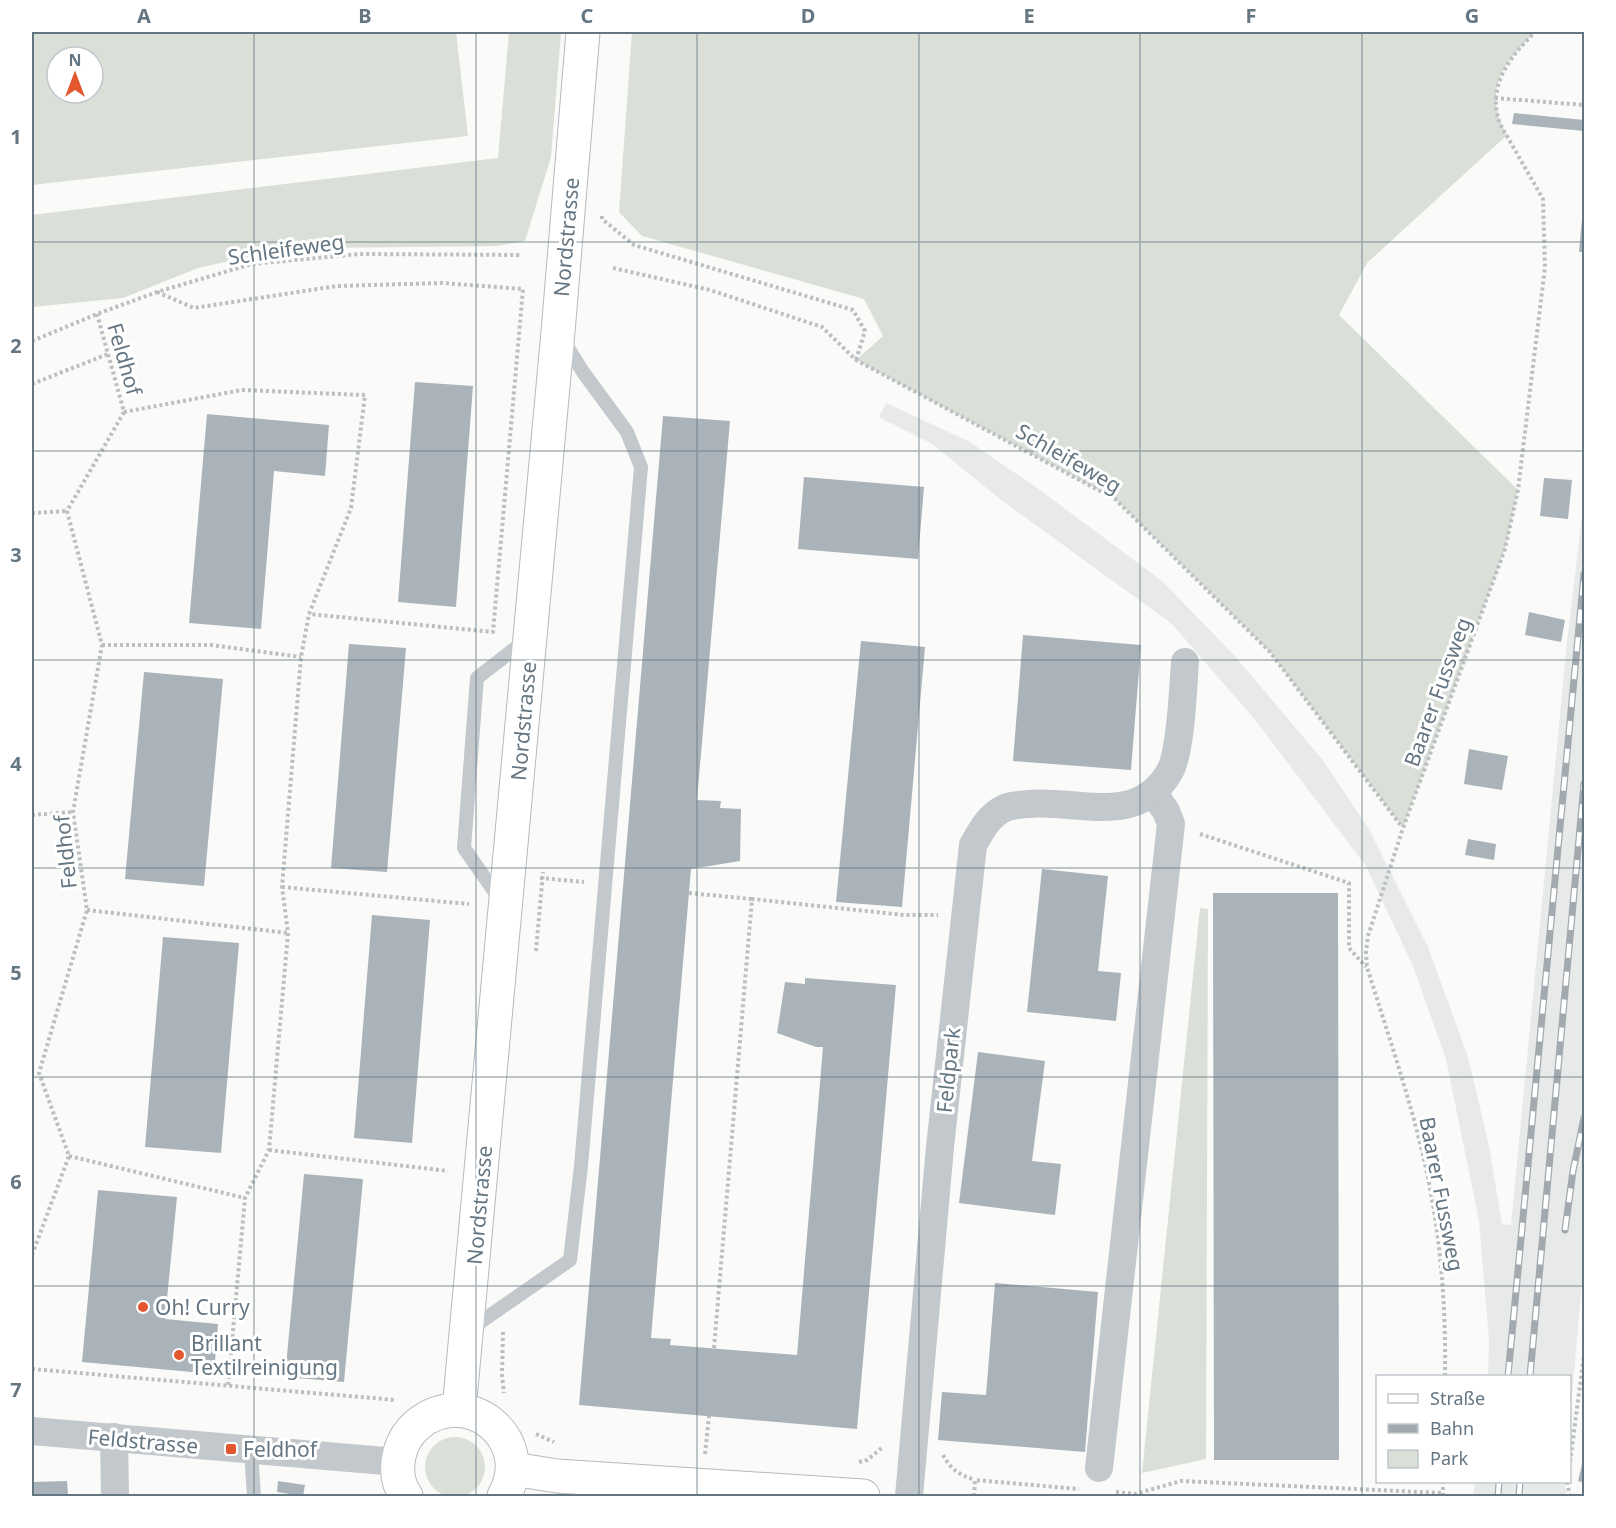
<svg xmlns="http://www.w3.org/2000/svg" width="1616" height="1528" font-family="'Noto Sans',sans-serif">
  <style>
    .built { fill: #e8e9e9 }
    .green { fill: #dadfd7; fill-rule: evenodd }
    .building { fill: #aab3b9 }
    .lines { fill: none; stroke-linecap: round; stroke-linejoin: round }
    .secondary-casing { stroke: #b3babf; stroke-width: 35 }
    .primary-casing { stroke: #b5babe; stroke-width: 35 }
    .path { stroke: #bbbfc2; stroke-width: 4; stroke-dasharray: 3 3; stroke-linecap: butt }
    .lane { stroke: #c3c8cc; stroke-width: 14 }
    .street { stroke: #c3c8cc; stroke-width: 28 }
    .secondary { stroke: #fff; stroke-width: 33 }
    .primary { stroke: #fff; stroke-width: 33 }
    .rail-casing { stroke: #a2aab0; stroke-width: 7 }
    .rail { stroke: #fff; stroke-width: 4.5; stroke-dasharray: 14; stroke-linecap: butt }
    .grid { fill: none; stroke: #657683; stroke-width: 1.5; stroke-opacity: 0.55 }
    .poi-dot { fill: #e4572e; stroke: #fff; stroke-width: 2 }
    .labels { text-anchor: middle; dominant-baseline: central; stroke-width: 6; stroke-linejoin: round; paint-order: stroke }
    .street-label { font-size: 21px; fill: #657683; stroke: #fff }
    .poi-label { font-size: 21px; fill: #657683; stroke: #fff; text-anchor: start }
    .neatline { fill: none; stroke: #657683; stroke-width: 2 }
    .grid-label { font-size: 20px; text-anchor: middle; font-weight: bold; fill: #657683 }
  </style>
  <rect width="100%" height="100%" fill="#fafaf8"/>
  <g class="built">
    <path d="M886 403 970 442 1040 490 1162 581 1233 654 1322 759 1369 829 1428 947 1468 1057 1489 1146 1502 1224 1511 1225 1567 642 1584 500V1258L1570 1419V1376H1488L1489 1340 1479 1221 1446 1059 1413 966 1366 866 1256 721 1172 624 1000 499 932 444 879 417Z"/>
    <path d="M1475 1482H1564L1567 1496H1473Z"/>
  </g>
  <g class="green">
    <path d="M32 32H456L468 136 32 185ZM57 57H93V93H57Z"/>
    <path d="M509 32H561L551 157 525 241 497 246 318 248 265 253 198 268 123 298 32 307V215L498 158Z"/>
    <path d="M632 32H1535C1504 63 1481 91 1507 135L1367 263 1339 315 1518 490 1505 549 1403 828 1270 652 1115 499 856 360 883 336 864 299 642 236 619 212Z"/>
    <path d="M1200 908 1208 909 1206 1459 1142 1473Z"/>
    <circle cx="455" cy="1467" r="30"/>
  </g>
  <g class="building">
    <path d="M1514 113 1584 120V131L1512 124Z"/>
    <path d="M1583 208H1584V252H1579Z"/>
    <path d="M415 382 473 386 456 607 398 602Z"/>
    <path d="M207 414 329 425 325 476 274 471 261 629 189 623Z"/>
    <path d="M663 416 730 421 697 800 721 801 720 808 741 809 740 861 691 869 651 1338 671 1339 670 1345 797 1355 823 1047H816L777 1033 785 982 805 984V978L896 985 857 1429 579 1405Z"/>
    <path d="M804 477 924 487 918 559 798 549Z"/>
    <path d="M1544 478 1572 480 1568 519 1540 516Z"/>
    <path d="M1529 612 1565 620 1561 642 1525 635Z"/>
    <path d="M1023 635 1141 645 1131 770 1013 761Z"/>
    <path d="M861 641 925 647 902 907 836 902Z"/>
    <path d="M349 644 406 648 387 872 331 868Z"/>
    <path d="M144 672 223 679 204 886 125 879Z"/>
    <path d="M1469 749 1508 756 1502 790 1464 784Z"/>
    <path d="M1468 839 1496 844 1494 860 1465 855Z"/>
    <path d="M1042 869 1108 876 1098 971 1121 973 1116 1021 1027 1012Z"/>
    <path d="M1213 893H1338L1339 1460H1214Z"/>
    <path d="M372 915 430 920 412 1143 354 1138Z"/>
    <path d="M163 937 239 943 221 1153 145 1147Z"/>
    <path d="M978 1052 1045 1061 1032 1161 1061 1164 1055 1215 959 1203Z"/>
    <path d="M304 1174 363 1179 344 1382 285 1377Z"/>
    <path d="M98 1190 177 1197 165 1319 218 1324 214 1374 82 1362Z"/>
    <path d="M995 1283 1098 1292 1085 1452 938 1440 942 1392 986 1395Z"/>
    <path d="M1584 1456V1483L1578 1481Z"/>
    <path d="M67 1481 68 1496H32V1482Z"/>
    <path d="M278 1481 305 1485 303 1496 277 1492Z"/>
  </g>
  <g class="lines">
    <g class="secondary-casing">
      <path id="secondary" d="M513 1469 557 1476 863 1496"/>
    </g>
    <g class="primary-casing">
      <g id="primary">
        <path d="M459 1410 558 332 583 32"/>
        <path d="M406 1496C397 1483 396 1467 400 1452 403 1441 409 1432 417 1425 467 1383 536 1439 504 1496"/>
      </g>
    </g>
    <g class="path">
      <path d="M1495 98 1584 105"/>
      <path d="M602 216V219L634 245 853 310 865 331 856 360"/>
      <path d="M613 268 710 290 822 327 856 360 1115 499 1270 652 1402 827"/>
      <path d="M157 292 194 308 337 286 442 283 523 289 493 632 309 614"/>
      <path d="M32 341 97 314 157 292 252 264 360 254 521 255"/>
      <path d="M32 384 108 354"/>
      <path d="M124 412 242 390 365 395 351 508 309 614 301 657 282 887 288 933 269 1150 245 1198 228 1386"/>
      <path d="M32 513 67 511"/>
      <path d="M102 645H211L301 657"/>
      <path d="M32 815 73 812"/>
      <path d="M1200 834 1349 883V948L1366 967"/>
      <path d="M540 878 584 882"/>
      <path d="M282 887 469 904"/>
      <path d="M689 893 752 899"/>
      <path d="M87 910 288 933"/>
      <path d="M536 951 543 872"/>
      <path d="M269 1150 448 1171"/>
      <path d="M69 1156 245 1198"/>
      <path d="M32 1255 69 1156 39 1073 87 910 73 812 102 645 67 511 124 412 97 314"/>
      <path d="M503 1332 502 1376 504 1393"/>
      <path d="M714 1348 752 899 904 915H938"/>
      <path d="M32 1369 395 1400"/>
      <path d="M1445 1376C1446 1308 1441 1240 1427 1173 1412 1103 1388 1035 1367 967L1366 952 1368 936 1403 828 1505 549 1518 490 1545 267 1543 199 1500 124C1486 86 1510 57 1535 32"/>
      <path d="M536 1434 554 1442"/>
      <path d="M705 1454 709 1416"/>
      <path d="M943 1455C951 1470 960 1475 975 1480"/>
      <path d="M859 1462 867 1460 883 1447"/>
      <path d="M1570 1462 1584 1355"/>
      <path d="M1567 1482 1570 1496"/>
      <path d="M1116 1492 1135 1494 1181 1481 1443 1493"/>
      <path d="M974 1496 975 1480 1079 1489"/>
      <path d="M1443 1496V1482"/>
    </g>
    <g class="lane">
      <path d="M501 901 464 848 477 678 527 639"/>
      <path d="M469 1330 570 1260 581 1166 641 467 627 432 583 372 563 340"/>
      <path d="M251 1451 254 1496"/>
    </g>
    <g class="street">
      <path d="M32 1431 397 1462"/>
      <path d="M114 1437 115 1496"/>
      <path d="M1099 1468 1171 824 1166 811 1153 793"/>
      <path d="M909 1496 940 1147 973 845C981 831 989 815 1005 808 1011 805 1021 805 1028 804 1078 799 1138 828 1170 771 1181 751 1183 688 1185 662"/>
    </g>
    <use href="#secondary" class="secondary"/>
    <use href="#primary" class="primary"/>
    <g class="rail-casing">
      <g id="rail">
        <path d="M1565 1230 1573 1171 1584 1118"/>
        <path d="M1508 1376 1584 574"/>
        <path d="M1530 1376 1584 784"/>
        <path d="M1498 1496 1499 1482"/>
        <path d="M1519 1496 1520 1482"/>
      </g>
    </g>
    <use href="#rail" class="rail"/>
  </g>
  <path class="grid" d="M254 32V1496M476 32V1496M697 32V1496M919 32V1496M1140 32V1496M1362 32V1496M32 242H1584M32 451H1584M32 660H1584M32 868H1584M32 1077H1584M32 1286H1584"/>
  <g class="poi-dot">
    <circle cx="143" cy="1307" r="6"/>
    <circle cx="179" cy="1355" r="6"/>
    <rect x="225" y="1443" width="12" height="12" rx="3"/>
  </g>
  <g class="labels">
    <g class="street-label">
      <text transform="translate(566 237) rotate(-85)">Nordstrasse</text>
      <text transform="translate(286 249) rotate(-8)">Schleifeweg</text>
      <text transform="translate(125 359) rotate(74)">Feldhof</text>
      <text transform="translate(1069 458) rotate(30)">Schleifeweg</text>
      <text transform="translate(1437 692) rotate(-70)">Baarer Fussweg</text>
      <text transform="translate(523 721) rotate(-85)">Nordstrasse</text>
      <text transform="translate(65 852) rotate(-96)">Feldhof</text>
      <text transform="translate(948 1070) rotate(-84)">Feldpark</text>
      <text transform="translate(1442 1194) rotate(79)">Baarer Fussweg</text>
      <text transform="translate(479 1205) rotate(-85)">Nordstrasse</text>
      <text transform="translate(143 1441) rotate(5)">Feldstrasse</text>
    </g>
    <g class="poi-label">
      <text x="155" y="1307">Oh! Curry</text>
      <text x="191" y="1343">Brillant<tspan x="191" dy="24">Textilreinigung</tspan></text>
      <text x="243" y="1449">Feldhof</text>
    </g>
  </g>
  <rect width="1616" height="1528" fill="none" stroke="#ffffff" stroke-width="66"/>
  <rect x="1376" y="1375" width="195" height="108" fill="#ffffff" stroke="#c1c8cd" stroke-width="1.5"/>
  <rect x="1388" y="1394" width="30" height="9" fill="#ffffff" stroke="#c1c8cd" stroke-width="1.5"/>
  <text x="1430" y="1405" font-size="18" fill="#657683">Straße</text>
  <rect x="1388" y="1424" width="30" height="9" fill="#a2aab0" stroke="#c1c8cd" stroke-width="1.5"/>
  <text x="1430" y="1435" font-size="18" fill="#657683">Bahn</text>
  <rect x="1388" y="1450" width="30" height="18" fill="#dadfd7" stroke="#c1c8cd" stroke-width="1.5"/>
  <text x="1430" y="1465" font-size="18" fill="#657683">Park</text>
  <g transform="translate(75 75)"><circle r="28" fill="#ffffff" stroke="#c1c8cd" stroke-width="1.5"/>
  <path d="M0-4.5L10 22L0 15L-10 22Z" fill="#e4572e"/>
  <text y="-9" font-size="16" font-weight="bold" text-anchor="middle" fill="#657683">N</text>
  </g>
  <rect x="33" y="33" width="1550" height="1462" class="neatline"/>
  <g class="grid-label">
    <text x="144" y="23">A</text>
    <text x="365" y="23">B</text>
    <text x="587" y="23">C</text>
    <text x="808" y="23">D</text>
    <text x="1029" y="23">E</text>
    <text x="1251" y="23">F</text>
    <text x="1472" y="23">G</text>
    <text x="16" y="144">1</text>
    <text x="16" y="353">2</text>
    <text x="16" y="562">3</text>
    <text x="16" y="771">4</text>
    <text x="16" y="980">5</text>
    <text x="16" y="1189">6</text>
    <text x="16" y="1397">7</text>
  </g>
</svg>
